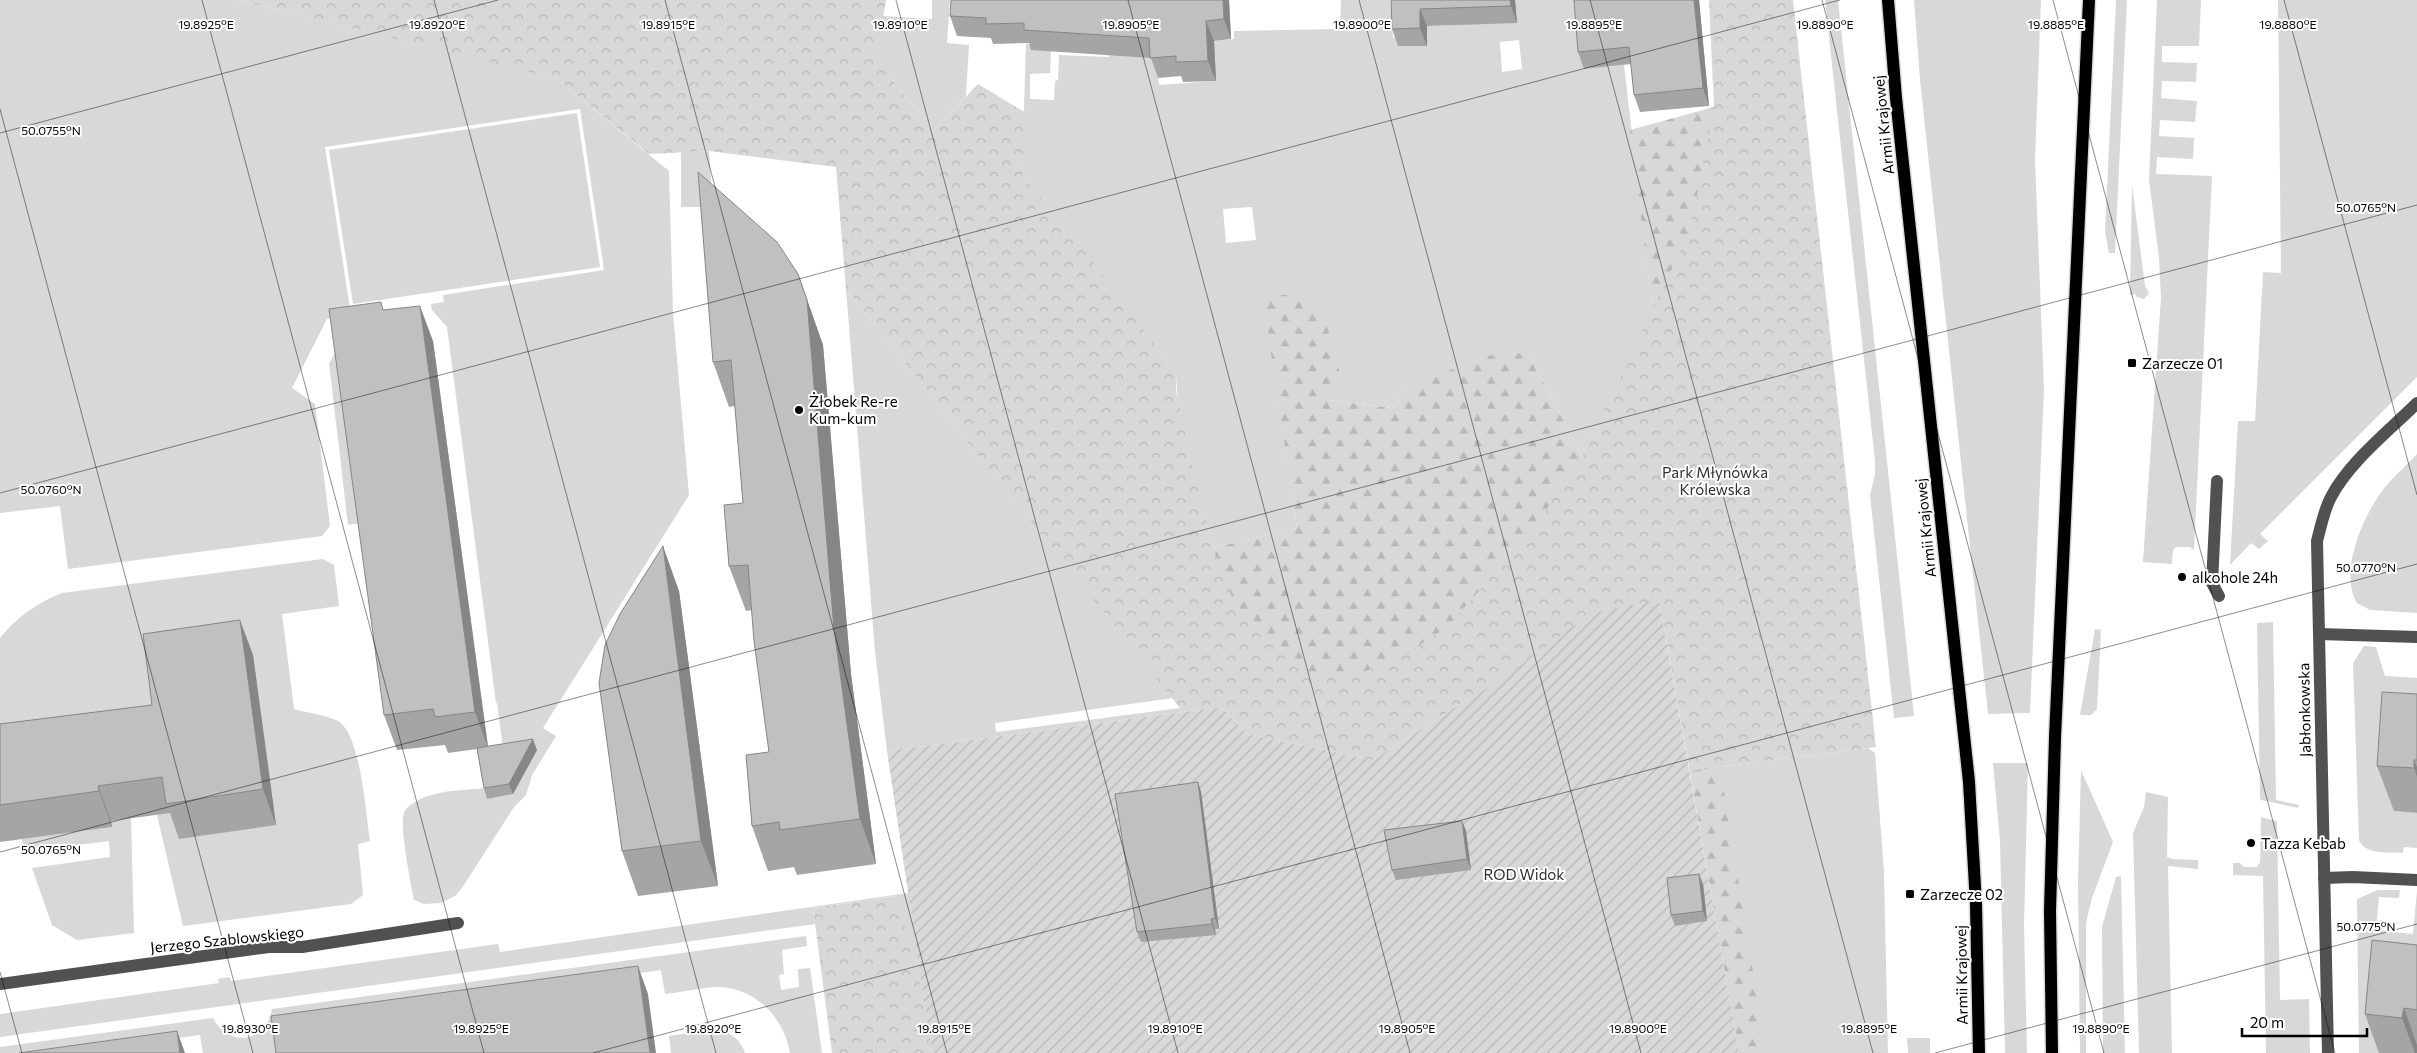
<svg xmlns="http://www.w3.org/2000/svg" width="2417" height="1053" font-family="Commissioner,sans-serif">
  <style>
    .grass { fill: #d8d8d8; fill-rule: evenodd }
    .forest { fill: url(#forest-firs) }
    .park { fill: url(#park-crowns) }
    .garden { fill: url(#garden-furrows) }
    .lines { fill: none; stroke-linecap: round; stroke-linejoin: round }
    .major-casing { stroke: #dbdbdb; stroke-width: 15 }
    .minor { stroke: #515151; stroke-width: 12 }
    .major { stroke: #000; stroke-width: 12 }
    .wall { fill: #a5a5a5 }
    .shaded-wall { fill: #868686 }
    .building { fill: #c0c0c0; stroke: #868686 }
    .ticks { fill: none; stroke: #000; stroke-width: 1; stroke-opacity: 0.45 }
    .poi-dot { fill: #000; stroke: #fff; stroke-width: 2 }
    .labels { text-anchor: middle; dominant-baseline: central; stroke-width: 4; stroke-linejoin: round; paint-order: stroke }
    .street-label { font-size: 15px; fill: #000; stroke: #fff }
    .poi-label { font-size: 15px; fill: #000; stroke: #fff; text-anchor: start }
    .park-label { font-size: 15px; fill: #2f2f2f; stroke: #fff }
    .ticks-label { font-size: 12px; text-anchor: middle; fill: #000; stroke: #fff; stroke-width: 4; stroke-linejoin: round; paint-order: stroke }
  </style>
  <defs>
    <pattern id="forest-firs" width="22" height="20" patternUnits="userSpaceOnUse" patternTransform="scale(1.25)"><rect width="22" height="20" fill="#d8d8d8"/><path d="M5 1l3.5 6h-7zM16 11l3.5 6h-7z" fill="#b8b8b8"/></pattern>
    <pattern id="park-crowns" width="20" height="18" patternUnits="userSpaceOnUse" patternTransform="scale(1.25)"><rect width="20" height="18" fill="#d8d8d8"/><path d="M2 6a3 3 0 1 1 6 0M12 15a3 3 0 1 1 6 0" fill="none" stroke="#b8b8b8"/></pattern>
    <pattern id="garden-furrows" width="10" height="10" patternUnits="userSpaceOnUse" patternTransform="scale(1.25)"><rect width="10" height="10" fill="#d8d8d8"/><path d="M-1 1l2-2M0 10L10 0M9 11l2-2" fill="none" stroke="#b8b8b8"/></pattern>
  </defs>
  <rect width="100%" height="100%" fill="#fff"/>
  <g class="grass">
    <path d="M0 0H238L508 66 557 79 669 171 673 313 689 495 543 728 556 736 532 775 526 795 514 807 462 888 455 896 441 903 424 904 414 900C411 884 399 827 404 813 407 805 418 800 425 797 443 790 466 790 486 788L487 799 513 794 504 755 497 703H496L447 327 432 310 431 304 444 302 443 295 604 270 580 109 325 147 351 315 327 319 292 388 315 404 330 526 322 536 68 569 60 506 0 513Z"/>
    <path d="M932 0H950L947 43 969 45 966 96 935 129 906 98 875 59 883 16 932 19Z"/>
    <path d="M1341 0H1390L1393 38 1426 36V26L1459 25V0H1618L1584 69 1624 65 1653 313 1582 456 1528 353 1405 392 1392 408 1328 400 1263 292 1297 528 1213 548C1200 495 1177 426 1176 373L1022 174 1026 44 1047 45 1051 51 1050 73 1030 74V99L1054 100 1055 81 1058 80 1059 55 1109 57 1110 30 1156 55 1159 85 1215 81 1214 41 1234 39V31L1340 29ZM1519 40 1522 69 1502 72 1500 42ZM1252 207 1256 240 1226 243 1223 209Z"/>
    <path d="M1825 0H1838L1914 716 1894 718 1870 495 1875 474V461Z"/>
    <path d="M1914 0H2041L2035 159 2044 389 2030 713 1988 714 1920 80Z"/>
    <path d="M2116 0H2127L2115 253H2109L2105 231Z"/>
    <path d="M2157 0H2201L2199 46H2162V62L2197 63 2196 82 2162 81 2161 98 2197 101 2195 122 2160 120 2159 136 2194 138 2193 159 2157 157 2156 174 2212 176 2194 550 2190 547H2176L2173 550 2172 564 2143 562 2161 298 2159 258 2149 180Z"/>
    <path d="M2278 0H2417V377L2260 534 2268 541 2259 549 2251 543 2230 565 2238 421H2255L2263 272 2281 273Z"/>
    <path d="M577 113 600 267 353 304 329 150Z"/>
    <path d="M709 151 713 207H681V152Z"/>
    <path d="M2132 185 2145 286 2149 293 2144 299 2137 297 2135 294 2130 295Z"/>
    <path d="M846 289 1173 698 995 723 996 732 1180 708 1183 712 887 751 875 652Z"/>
    <path d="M337 350 366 522 348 525 329 363Z"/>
    <path d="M2417 454V613L2370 610 2357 603C2339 573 2362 519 2380 494 2390 479 2405 467 2417 454Z"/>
    <path d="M323 559 334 565 339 606 282 614 294 709C308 713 326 715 338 721 361 734 366 816 370 841L358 844 363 895 351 904 183 926 157 815 165 740 0 761V638C16 618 38 602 62 593Z"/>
    <path d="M2273 622 2276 800 2299 805 2298 808 2261 800 2260 798 2257 623Z"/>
    <path d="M2095 629 2101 630 2097 709 2091 715H2080Z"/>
    <path d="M2364 646 2376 647 2385 676 2417 678V738L2394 811 2417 813V848L2404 847 2403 853C2389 852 2365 855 2359 840L2353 663Z"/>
    <path d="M1868 748 1875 753 1884 872 1888 1053H1739L1690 771Z"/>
    <path d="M1993 763H2028L2024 925 2027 1053H2005L2000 841Z"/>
    <path d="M2081 770 2113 842 2092 898 2086 923V1053H2080L2078 882Z"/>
    <path d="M2146 792 2168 797 2167 857 2172 859 2198 860V869L2168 866 2172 1053H2139L2133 833 2144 807Z"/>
    <path d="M111 816 131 818 134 933 77 940 52 925 32 868 110 857 109 841 24 852 22 839 112 827Z"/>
    <path d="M2261 817 2277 821 2280 1000 2309 999 2310 1053H2266L2263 876 2233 875V863H2240L2244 867H2257L2260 862Z"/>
    <path d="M2121 876 2125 1053H2103L2102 927 2116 877Z"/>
    <path d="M2378 890H2400L2399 898 2379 897 2376 930 2413 934 2417 891V988L2382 1053H2359L2357 899Z"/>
    <path d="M908 893 926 1005 895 896 813 908 815 924 0 1037V1014L219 983 218 979 230 977 231 981 498 944 500 952Z"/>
    <path d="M806 936 807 946 782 950 784 974 779 975 781 990 799 987 798 969 810 968 822 1053H790C784 1017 754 986 715 987 699 988 682 992 665 994L661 970 431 1002 282 1053H203L200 1035 71 1053H0V1047L213 1018C228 1048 266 1043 272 1009Z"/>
    <path d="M711 1030C729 1030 739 1037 745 1053H671L669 1036Z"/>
    <path d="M1907 1038H1930V1053H1908Z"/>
  </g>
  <g class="forest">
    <path d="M1714 107 1744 140 1653 313 1630 130Z"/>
    <path d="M1262 292 1320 300 1339 370 1328 400 1392 408 1405 392 1479 356 1528 353 1582 456 1540 529 1483 605 1365 691 1237 661 1213 548 1297 528Z"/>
    <path d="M1665 630 1714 729 1766 1053H1739Z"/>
  </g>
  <g class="park">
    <path d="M238 0H886L876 59 906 98 935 129 978 84 1026 113 1022 174 1083 249 1176 373V390L1186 438 1213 548 1231 595 1255 630 1283 655 1312 675 1366 671 1399 659 1448 626 1534 528 1582 456 1690 231 1714 107 1709 0H1793L1876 747 1690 771 1659 599 1468 699 1373 760 1247 734 1221 707 1183 712 846 289 836 167 709 151 649 154 557 79Z"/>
    <path d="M896 896 926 1005 932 1053H832L813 908Z"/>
  </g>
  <path class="garden" d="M1659 599 1739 1053H932L887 751 1221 707 1247 734 1373 760 1468 699 1501 680 1590 614Z"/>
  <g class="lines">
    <g class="major-casing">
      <g id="major">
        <path d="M1888 0 1896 98 1969 782 1976 904 1979 1053"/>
        <path d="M2052 1053 2050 911 2055 737 2089 0"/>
      </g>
    </g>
    <g class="minor">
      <path d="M2217 481 2212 583 2219 596"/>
      <path d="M2319 634 2417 637"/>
      <path d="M2324 878 2353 877 2417 880"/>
      <path d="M0 984 269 947H302L458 923"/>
      <path d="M2328 1053 2317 541C2321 526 2324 510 2331 497 2349 462 2390 430 2417 403"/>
    </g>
    <use href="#major" class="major"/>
  </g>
  <g class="wall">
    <path d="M1229 0 1231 39 1214 41 1216 81 1183 82 1181 76 1158 78 1151 58 1031 50 1029 43 993 44 991 38 957 36 950 16Z"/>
    <path d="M1391 0H1515L1517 23 1427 26V46H1398L1392 29Z"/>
    <path d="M1699 0 1709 106 1640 112 1634 95 1631 64 1584 69 1578 52Z"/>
    <path d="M798 274 823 345 851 674 876 864 797 875 794 867 768 871 752 826 769 752 752 610 746 611 729 566 743 503 735 406 729 407 713 362Z"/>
    <path d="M385 310 433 341 488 746 537 750 513 794 487 799 484 788 477 749 448 753 445 745 397 750 384 715Z"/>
    <path d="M679 591 718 886 638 896 622 851Z"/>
    <path d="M253 655 276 825 179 839 170 813 111 821 112 827 0 842V724L152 705Z"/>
    <path d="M2417 694V813L2394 811 2377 766Z"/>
    <path d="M1198 782 1201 792 1219 929H1215L1216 935 1141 942 1137 932Z"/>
    <path d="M1462 821 1466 831 1471 870 1396 880 1392 870Z"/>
    <path d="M1703 884 1707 921 1675 926 1671 915Z"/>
    <path d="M2417 945V1053H2379L2365 1014Z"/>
  </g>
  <g class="shaded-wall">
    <path d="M1223 0H1229L1231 39 1224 19Z"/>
    <path d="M1510 0H1515L1517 23 1511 6Z"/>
    <path d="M1694 0H1699L1709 106 1703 88Z"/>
    <path d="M1420 9 1427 26V46L1420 28Z"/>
    <path d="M1206 21 1214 41 1216 81 1208 61Z"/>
    <path d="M798 274 823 345 851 674 876 864 860 819 834 629Z"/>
    <path d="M420 306 433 341 488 748 475 712Z"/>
    <path d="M663 546 679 591 718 886 701 841Z"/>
    <path d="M240 620 253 655 276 825 263 789Z"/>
    <path d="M533 739 537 750 513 794 509 784Z"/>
    <path d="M2414 760 2417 767V777L2414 768Z"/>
    <path d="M1198 782 1201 792 1219 929 1215 918Z"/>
    <path d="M98 786 111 821 112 827 99 791Z"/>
    <path d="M1462 821 1466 831 1471 870 1467 859Z"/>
    <path d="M1699 874 1703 884 1707 921 1703 911Z"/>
    <path d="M1211 919 1215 929 1216 935 1212 924Z"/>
    <path d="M638 966 648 994 656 1053H650Z"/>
    <path d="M2404 1008 2417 1045V1053H2415L2402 1018Z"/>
    <path d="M177 1031 185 1053H180Z"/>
  </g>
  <g class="building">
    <path d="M951 0H1223L1224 19 1206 21 1208 61 1176 62V56L1150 58 1149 38 1024 30V23L986 24V18L950 16Z"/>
    <path d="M1391 0H1510L1511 6 1420 9V28L1392 29Z"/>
    <path d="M1574 0H1694L1703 88 1634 95 1629 47 1578 52Z"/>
    <path d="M698 172 777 242 798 274 807 300 834 629 860 819 780 830 779 822 752 826 746 755 769 752 754 641 748 565 729 566 724 505 743 503 731 360 713 362Z"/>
    <path d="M381 302 383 310 420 306 475 712 435 717 433 709 384 715 329 309Z"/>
    <path d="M663 546 701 841 622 851 599 683 605 645 620 614Z"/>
    <path d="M240 620 263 789 166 804 162 777 98 786 99 791 0 805V724L152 705 143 634Z"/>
    <path d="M2382 692 2417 694V760H2414V768L2377 766Z"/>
    <path d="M533 739 509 784 484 788 477 748Z"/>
    <path d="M1198 782 1215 918 1211 919 1212 924 1137 932 1115 794Z"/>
    <path d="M1462 821 1467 859 1392 870 1384 830Z"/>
    <path d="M1699 874 1703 911 1671 915 1667 878Z"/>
    <path d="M2372 940 2417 945V1010L2404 1008 2402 1018 2365 1014Z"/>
    <path d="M638 966 650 1053H276L271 1016Z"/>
    <path d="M177 1031 180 1053H19Z"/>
  </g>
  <path class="ticks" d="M202 0 484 1053M434 0 716 1053M665 0 947 1053M896 0 1178 1053M1128 0 1410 1053M1359 0 1641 1053M1590 0 1873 1053M1822 0 2104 1053M2053 0 2335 1053M2284 0 2417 495M0 109 253 1053M0 133 498 0M0 493 1840 0M0 852 2417 205M0 972 22 1053M593 1053 2417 564M1935 1053 2417 924"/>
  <g class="poi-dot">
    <rect x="2127" y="358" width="10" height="10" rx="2.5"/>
    <circle cx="799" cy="410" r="5"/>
    <circle cx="2182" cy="577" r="5"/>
    <circle cx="2251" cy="843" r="5"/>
    <rect x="1905" y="889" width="10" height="10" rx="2.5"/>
  </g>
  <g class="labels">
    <g class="street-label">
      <text transform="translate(1883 125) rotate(-96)">Armii Krajowej</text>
      <text transform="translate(1925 528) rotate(-96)">Armii Krajowej</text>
      <text transform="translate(2304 710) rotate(-91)">Jabłonkowska</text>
      <text transform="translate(227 939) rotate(-6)">Jerzego Szablowskiego</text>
      <text transform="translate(1961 975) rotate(-91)">Armii Krajowej</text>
    </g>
    <g class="poi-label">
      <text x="2142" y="363">Zarzecze 01</text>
      <text x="809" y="401">Żłobek Re-re<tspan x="809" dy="17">Kum-kum</tspan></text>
      <text x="2192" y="577">alkohole 24h</text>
      <text x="2261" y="843">Tazza Kebab</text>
      <text x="1920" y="894">Zarzecze 02</text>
    </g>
    <g class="park-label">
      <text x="1715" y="472">Park Młynówka<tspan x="1715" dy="17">Królewska</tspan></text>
      <text x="1524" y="874">ROD Widok</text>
    </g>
  </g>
  <g class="ticks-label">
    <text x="206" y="29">19.8925°E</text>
    <text x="437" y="29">19.8920°E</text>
    <text x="668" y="29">19.8915°E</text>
    <text x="900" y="29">19.8910°E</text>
    <text x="1131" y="29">19.8905°E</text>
    <text x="1362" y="29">19.8900°E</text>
    <text x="1594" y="29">19.8895°E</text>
    <text x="1825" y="29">19.8890°E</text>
    <text x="2056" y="29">19.8885°E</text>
    <text x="2288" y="29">19.8880°E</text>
    <text x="51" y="135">50.0755°N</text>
    <text x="2366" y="212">50.0765°N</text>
    <text x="51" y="494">50.0760°N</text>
    <text x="2366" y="572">50.0770°N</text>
    <text x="51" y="854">50.0765°N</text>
    <text x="2366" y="931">50.0775°N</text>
    <text x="250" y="1033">19.8930°E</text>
    <text x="481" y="1033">19.8925°E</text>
    <text x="713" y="1033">19.8920°E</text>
    <text x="944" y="1033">19.8915°E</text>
    <text x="1175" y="1033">19.8910°E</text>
    <text x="1407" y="1033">19.8905°E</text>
    <text x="1638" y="1033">19.8900°E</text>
    <text x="1869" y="1033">19.8895°E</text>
    <text x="2101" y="1033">19.8890°E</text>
  </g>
  <path d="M2242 1028v8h125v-8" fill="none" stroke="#000000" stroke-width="2.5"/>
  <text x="2250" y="1028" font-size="15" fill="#000000" stroke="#ffffff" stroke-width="4" paint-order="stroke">20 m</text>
</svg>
